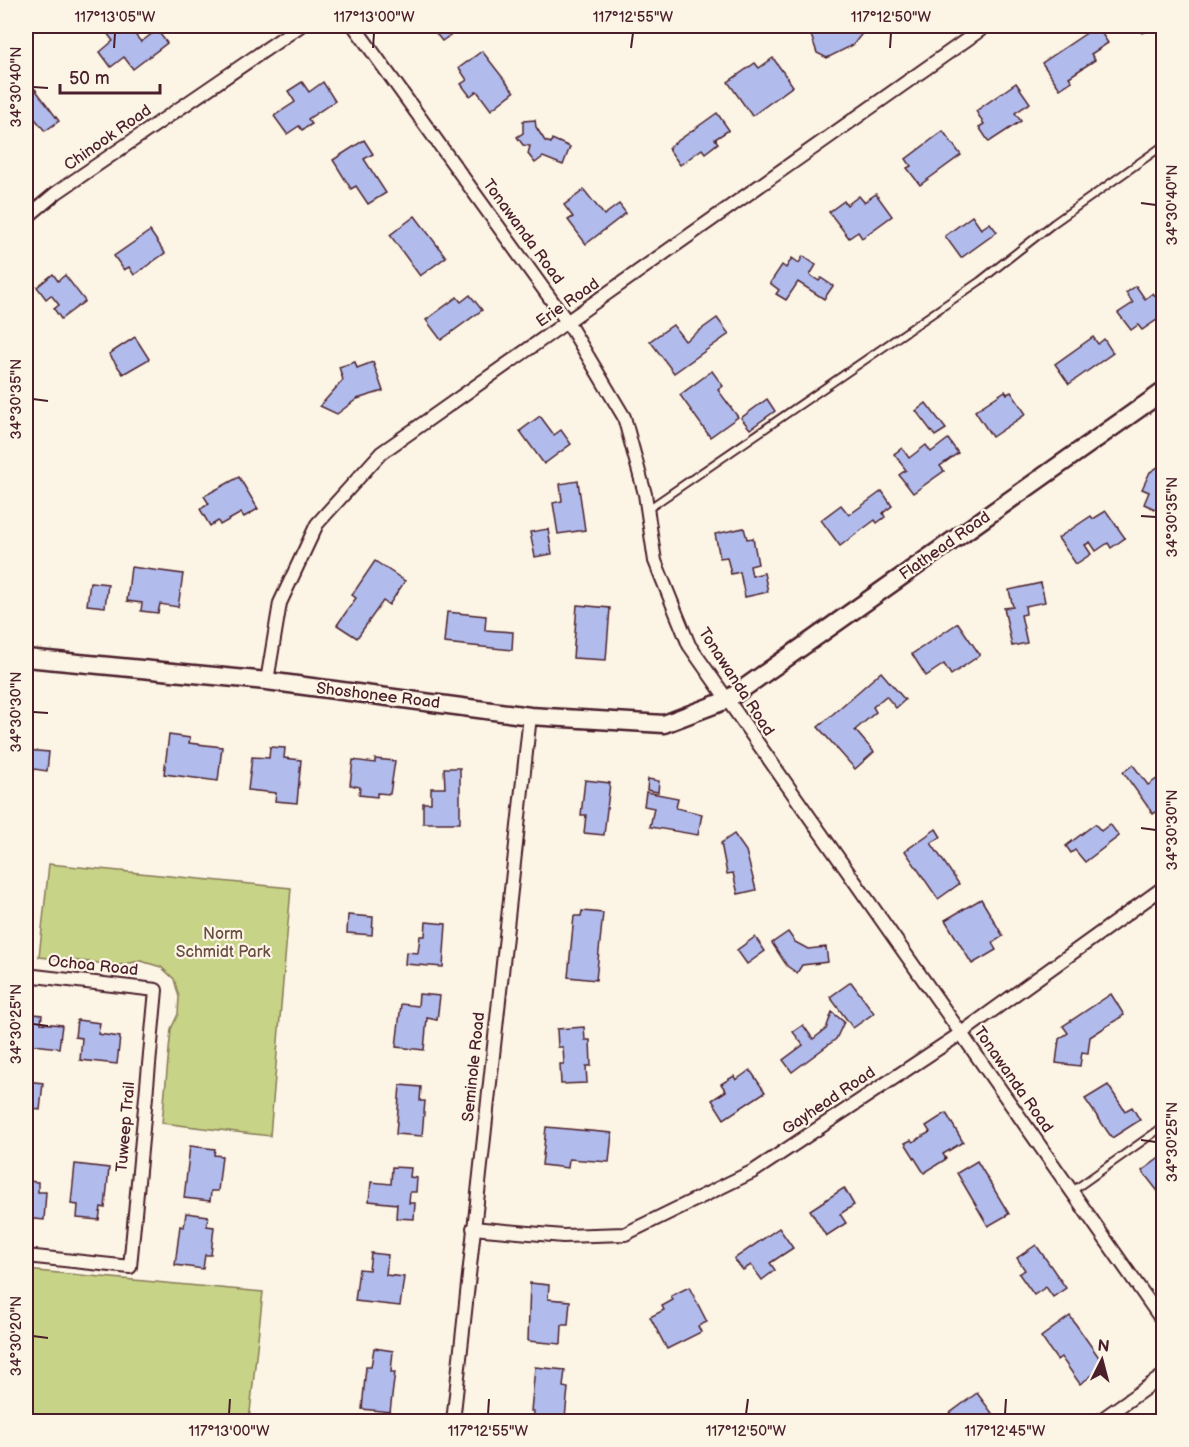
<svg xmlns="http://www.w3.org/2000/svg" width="1189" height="1447" font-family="'Balsamiq Sans',sans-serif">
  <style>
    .green { fill: #c7d386; stroke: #887958; stroke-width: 1.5 }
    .building { fill: #b1bced; stroke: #4a1f2b; stroke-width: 1.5 }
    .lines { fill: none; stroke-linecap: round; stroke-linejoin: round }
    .lane-casing { stroke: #4a1f2b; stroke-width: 10 }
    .street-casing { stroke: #4a1f2b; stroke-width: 16 }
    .secondary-casing { stroke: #4a1f2b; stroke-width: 21 }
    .lane { stroke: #fcf5e5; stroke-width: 6 }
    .street { stroke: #fcf5e5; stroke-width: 12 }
    .secondary { stroke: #fcf5e5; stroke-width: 16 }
    .ticks { fill: none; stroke: #4a1f2b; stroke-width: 2 }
    .labels { text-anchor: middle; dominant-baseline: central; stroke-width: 4.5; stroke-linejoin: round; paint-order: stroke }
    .street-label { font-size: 16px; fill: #4a1f2b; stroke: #fcf5e5 }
    .park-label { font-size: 16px; fill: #694c42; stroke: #fcf5e5 }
    .neatline { fill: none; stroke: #4a1f2b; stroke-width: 2 }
    .ticks-label { font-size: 15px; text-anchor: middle; fill: #4a1f2b }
  </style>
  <rect width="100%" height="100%" fill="#fcf5e5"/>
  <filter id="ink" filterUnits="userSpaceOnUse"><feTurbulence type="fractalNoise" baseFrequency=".0167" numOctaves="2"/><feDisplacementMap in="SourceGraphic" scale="12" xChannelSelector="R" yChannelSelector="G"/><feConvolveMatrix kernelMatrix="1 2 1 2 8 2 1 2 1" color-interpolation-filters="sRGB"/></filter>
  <g filter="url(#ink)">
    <g class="green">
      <path d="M49 864 291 888 270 1136 162 1123 171 1029 178 1014 179 997 174 979 161 967 141 961 119 965 39 957Z"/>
      <path d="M26 1270 263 1292 249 1421H26Z"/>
    </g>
    <g class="building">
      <path d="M116 26H128L141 42 157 30 167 43 133 69 124 57 111 67 100 52 113 41 107 33Z"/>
      <path d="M430 26H463L442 41Z"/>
      <path d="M829 26H868L853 45 827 58 817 53 810 32Z"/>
      <path d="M1097 26 1108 43 1091 54 1095 60 1069 77 1072 81 1060 89 1042 63Z"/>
      <path d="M1139 26H1159L1142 33Z"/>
      <path d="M482 51 514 92 491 110 477 91 470 96 461 84 467 80 459 68Z"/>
      <path d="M773 58 793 86 752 116 728 82 755 63 759 68Z"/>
      <path d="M302 82 309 92 323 82 335 101 308 119 312 124 302 130 299 126 287 134 274 116 295 102 288 91Z"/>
      <path d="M1016 83 1030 103 1015 113 1021 121 989 142 979 127 984 124 976 111Z"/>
      <path d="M35 89 59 121 45 131 32 115 26 120V96Z"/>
      <path d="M717 113 729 130 715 139 718 143 705 153 702 149 680 165 668 148Z"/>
      <path d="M535 120 536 127 545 141 551 143 552 139 570 147 563 165 543 157 535 163 528 154 530 146 523 145 517 137 523 133V121Z"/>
      <path d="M943 131 961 155 920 185 907 168 911 166 906 159Z"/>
      <path d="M364 140 373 154 364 159 386 193 368 204 356 186 351 189 333 160Z"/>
      <path d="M584 190 604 215 619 204 626 213 586 244 568 220 573 217 564 205Z"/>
      <path d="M876 194 892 216 862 238 858 232 849 238 829 212 844 201 847 205 859 196 864 202Z"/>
      <path d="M415 216 446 257 420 276 390 235Z"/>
      <path d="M972 216 981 229 990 223 997 232 961 258 945 236Z"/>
      <path d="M150 231 165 253 134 275 129 267 124 270 114 256Z"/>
      <path d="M803 256 816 265 810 275 819 281 821 278 833 286 824 299 798 282 786 300 776 294 779 290 770 283 782 265 786 268 792 258 799 263Z"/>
      <path d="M53 274 58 281 65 275 85 301 61 319 54 309 59 305 51 295 46 299 37 287Z"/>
      <path d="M1136 286 1145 299 1153 293 1160 302 1164 299V315L1142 330 1138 325 1131 330 1118 313 1133 303 1126 293Z"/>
      <path d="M470 295 482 310 441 340 426 320 457 297 461 302Z"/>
      <path d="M717 318 729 334 674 373 650 341 673 325 685 341Z"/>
      <path d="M135 337 149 359 123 374 109 354Z"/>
      <path d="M1093 337 1098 344 1104 339 1113 353 1069 384 1055 364Z"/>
      <path d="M355 362 357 368 373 362 383 391 357 399 337 414 320 406 343 380 339 367Z"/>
      <path d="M712 371 723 386 718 390 738 417 710 437 680 395Z"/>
      <path d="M1005 391 1007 394 1011 392 1026 414 992 437 975 411Z"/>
      <path d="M767 399 775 411 750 429 741 418Z"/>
      <path d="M926 403 946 429 935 436 916 411Z"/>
      <path d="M540 416 554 435 561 430 571 444 544 464 520 431Z"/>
      <path d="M948 439 958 453 940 466 944 471 913 493 899 475 906 470 894 454 902 448 909 458 926 445 931 452Z"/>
      <path d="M1164 463V495L1157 510 1144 504 1149 492 1142 489 1150 472Z"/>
      <path d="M239 477 258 509 244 517 241 513 220 525 218 521 210 526 200 509 209 504 204 496Z"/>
      <path d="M578 481 585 530 558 534 553 503 562 501 560 484Z"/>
      <path d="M882 491 892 506 883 513 885 517 877 523 875 520 840 546 821 520 841 505 849 515Z"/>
      <path d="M1106 511 1125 538 1111 548 1108 543 1096 551 1090 542 1085 545 1091 554 1076 564 1058 538 1091 516 1093 519Z"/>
      <path d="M744 528 747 539 753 538 758 564 750 566 752 576 764 573 768 592 745 597 740 572 731 574 727 557 720 558 715 534Z"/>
      <path d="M548 529 552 554 535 557 530 532Z"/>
      <path d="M375 561 405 581 389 605 383 601 357 638 337 625 356 598 352 595Z"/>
      <path d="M131 567 183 574 178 607 160 604 158 613 141 611 142 603 127 601Z"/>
      <path d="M90 582 108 584 105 607 87 605Z"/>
      <path d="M1041 583 1045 602 1025 606 1026 614 1021 615 1027 643 1012 646 1004 608 1013 607 1009 590Z"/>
      <path d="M577 605 610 608 606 660 573 658Z"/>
      <path d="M447 612 486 616 485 630 513 632 512 650 444 643Z"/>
      <path d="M958 623 980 655 951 675 944 664 926 676 912 654Z"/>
      <path d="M881 672 905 700 896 708 886 696 873 707 876 712 855 730 874 752 855 769 818 727Z"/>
      <path d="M169 735 190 738 189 743 222 747 218 781 164 774Z"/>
      <path d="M270 747 285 748 284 758 301 760 297 803 275 801 276 793 248 790 252 757 269 758Z"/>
      <path d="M26 750 49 752 47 771 34 769 33 775 26 774Z"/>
      <path d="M375 759 395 761 390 794 377 793V797L359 795 360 787 350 785 353 760 375 763Z"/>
      <path d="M1133 765 1148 785 1164 774V807L1153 814 1123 772Z"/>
      <path d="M444 768H460V823H423V803H431V788H445Z"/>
      <path d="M648 779 659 781 658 792 647 790Z"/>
      <path d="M585 780 610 783 604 835 584 833 586 815H581Z"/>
      <path d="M646 792 678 798 676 808 702 814 698 835 650 827 654 808 644 806Z"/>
      <path d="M1095 824 1101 831 1110 824 1119 836 1085 862 1075 850 1071 853 1066 846Z"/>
      <path d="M936 829 941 837 931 843 959 884 938 899 905 851Z"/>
      <path d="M734 834 746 851 756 890 738 894 733 873 727 874 721 843Z"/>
      <path d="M981 899 1003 936 992 943 996 950 972 964 945 920Z"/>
      <path d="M582 911 603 913 596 980 568 977 574 916H581Z"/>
      <path d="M348 915 373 917 372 935 347 933Z"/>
      <path d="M426 922 446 924 443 967 405 964 406 952 418 953 420 936H425Z"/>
      <path d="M788 932 795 942 808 949 826 947 828 962 802 965 797 973 787 966 772 943Z"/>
      <path d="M755 937 765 951 747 964 737 950Z"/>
      <path d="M851 982 874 1013 853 1028 830 997Z"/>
      <path d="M419 994 440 996 437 1020 427 1018 424 1050 396 1047 401 1004 418 1006Z"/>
      <path d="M1111 994 1124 1015 1090 1037 1088 1053 1082 1052 1080 1066 1056 1063 1059 1039 1068 1033 1063 1026Z"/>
      <path d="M832 1012 844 1022 836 1039 792 1072 783 1060 803 1045 793 1032 803 1025 813 1039 826 1029Z"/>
      <path d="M26 1013 42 1015 41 1023 62 1025 59 1048 26 1044Z"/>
      <path d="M77 1020 100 1023 98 1034 120 1037 117 1064 80 1060 82 1038 75 1037Z"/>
      <path d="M584 1027 585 1040H590L591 1066H586L587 1083 561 1084 560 1064H564L563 1047H558L557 1029Z"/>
      <path d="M750 1070 765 1092 724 1119 712 1100 726 1091 721 1084 734 1076 736 1080Z"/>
      <path d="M26 1081 43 1083 40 1110 26 1108Z"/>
      <path d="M400 1085 421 1087 420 1101H425L422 1136 396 1134Z"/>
      <path d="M1108 1085 1125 1111 1132 1107 1140 1120 1112 1138 1085 1099Z"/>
      <path d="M946 1113 963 1142 943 1154 946 1159 924 1173 905 1143 911 1140 913 1142 930 1132 926 1126Z"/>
      <path d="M546 1127 612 1133 609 1162 569 1159 568 1168 542 1165Z"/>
      <path d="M190 1146 215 1149 214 1155 222 1156 218 1191H211L210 1201 184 1198Z"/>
      <path d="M1162 1156 1164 1158V1199L1142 1171Z"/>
      <path d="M977 1161 1009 1214 988 1226 957 1173Z"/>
      <path d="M75 1164 109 1168 105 1208 101 1207 99 1220 77 1218 78 1205 71 1204Z"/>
      <path d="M392 1167 411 1168 410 1177 417 1178 416 1192H410L409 1203H415L414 1219 396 1218 397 1204 369 1201 371 1182 391 1184Z"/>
      <path d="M26 1181 38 1182V1192H46L44 1220 26 1218Z"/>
      <path d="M844 1188 854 1205 840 1214 846 1223 826 1236 810 1210Z"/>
      <path d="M186 1213 208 1216 207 1226 214 1227 211 1255H205L203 1269 175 1265 180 1226 184 1227Z"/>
      <path d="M779 1228 793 1248 770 1263 775 1270 762 1280 751 1265 743 1270 734 1259Z"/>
      <path d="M1036 1245 1066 1288 1053 1297 1046 1287 1034 1295 1019 1274 1025 1270 1017 1258Z"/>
      <path d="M371 1253 388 1255 386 1275 404 1277 400 1306 355 1301 359 1269 369 1270Z"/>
      <path d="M530 1283 549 1285 548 1299 570 1301 568 1325H562L561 1344 528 1341Z"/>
      <path d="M689 1287 707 1322 698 1326 701 1332 667 1349 650 1317 664 1310 662 1306 673 1300 671 1296Z"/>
      <path d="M1070 1316 1105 1366 1080 1384 1061 1357 1057 1360 1041 1337Z"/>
      <path d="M374 1348 393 1351 391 1372H395L390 1412 362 1409 366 1367H371Z"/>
      <path d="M535 1367 565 1370 563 1387 568 1388 565 1418 557 1417 556 1422H533L534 1411H531Z"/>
      <path d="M977 1393 992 1413 981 1422H950L954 1419 950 1413Z"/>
    </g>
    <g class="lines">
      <g class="lane-casing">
        <g id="lane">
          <path d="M648 509 980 281 1054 223 1164 145"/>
          <path d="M1071 1192 1164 1126"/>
        </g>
      </g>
      <g class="street-casing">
        <g id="street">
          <path d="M354 26 568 323 624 417 645 494 655 561 689 645 1164 1323"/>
          <path d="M26 218 56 193 300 26"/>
          <path d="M267 681 280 603 317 524 381 453 986 26"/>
          <path d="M26 975 156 990 130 1267 26 1256"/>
          <path d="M473 1228 563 1236 625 1234 754 1171 960 1034 1164 887"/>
          <path d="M453 1422 530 716"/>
          <path d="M1098 1422 1164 1375"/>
        </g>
      </g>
      <g class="secondary-casing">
        <path id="secondary" d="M26 658 267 681 530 716 664 724 727 700 1164 391"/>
      </g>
      <use href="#lane" class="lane"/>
      <use href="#street" class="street"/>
      <use href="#secondary" class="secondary"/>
    </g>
  </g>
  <path class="ticks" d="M114 48 115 33M373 48 374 33M631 48 633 33M890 48 891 33M33 87 48 88M1141 203 1156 205M33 399 48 401M1141 516 1156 517M33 712 48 713M1141 828 1156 830M33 1024 48 1026M1141 1140 1156 1142M33 1336 48 1338M229 1414 230 1399M488 1414 489 1399M746 1414 748 1399M1005 1414 1006 1399"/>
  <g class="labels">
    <g class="street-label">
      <text transform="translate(108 138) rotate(-35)">Chinook Road</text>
      <text transform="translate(523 232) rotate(54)">Tonawanda Road</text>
      <text transform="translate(568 303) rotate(-35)">Erie Road</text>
      <text transform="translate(945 546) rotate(-35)">Flathead Road</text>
      <text transform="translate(736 682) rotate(57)">Tonawanda Road</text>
      <text transform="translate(378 696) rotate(7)">Shoshonee Road</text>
      <text transform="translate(93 966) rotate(6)">Ochoa Road</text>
      <text transform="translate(474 1067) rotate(-84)">Seminole Road</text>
      <text transform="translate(1013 1080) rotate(55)">Tonawanda Road</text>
      <text transform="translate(829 1101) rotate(-34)">Gayhead Road</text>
      <text transform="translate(126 1127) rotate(-85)">Tuweep Trail</text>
    </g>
    <g class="park-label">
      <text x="223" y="934">Norm<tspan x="223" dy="18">Schmidt Park</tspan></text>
    </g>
  </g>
  <rect width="1189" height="1447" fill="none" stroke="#fcf5e5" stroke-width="66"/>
  <g transform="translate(1102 1360) rotate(6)" stroke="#fcf5e5" stroke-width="4.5" paint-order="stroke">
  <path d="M0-4.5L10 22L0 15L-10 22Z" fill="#4a1f2b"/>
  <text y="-9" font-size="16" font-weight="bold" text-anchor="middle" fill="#4a1f2b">N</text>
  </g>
  <path d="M60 84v9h100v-9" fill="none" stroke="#4a1f2b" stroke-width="3"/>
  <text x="69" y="84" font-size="18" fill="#4a1f2b" stroke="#fcf5e5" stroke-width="4.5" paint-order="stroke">50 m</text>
  <rect x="33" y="33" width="1123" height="1381" class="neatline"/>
  <g class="ticks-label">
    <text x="115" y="22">117°13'05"W</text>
    <text x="374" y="22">117°13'00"W</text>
    <text x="633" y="22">117°12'55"W</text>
    <text x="891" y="22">117°12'50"W</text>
    <text transform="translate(16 87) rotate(-90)" y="5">34°30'40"N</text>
    <text transform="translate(1172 205) rotate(-90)" y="5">34°30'40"N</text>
    <text transform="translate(16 399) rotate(-90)" y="5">34°30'35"N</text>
    <text transform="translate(1172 517) rotate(-90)" y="5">34°30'35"N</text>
    <text transform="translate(16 712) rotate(-90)" y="5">34°30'30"N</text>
    <text transform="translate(1172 830) rotate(-90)" y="5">34°30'30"N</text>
    <text transform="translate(16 1024) rotate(-90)" y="5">34°30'25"N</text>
    <text transform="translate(1172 1142) rotate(-90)" y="5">34°30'25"N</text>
    <text transform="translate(16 1336) rotate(-90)" y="5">34°30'20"N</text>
    <text x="229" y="1436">117°13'00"W</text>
    <text x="488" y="1436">117°12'55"W</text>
    <text x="746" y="1436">117°12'50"W</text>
    <text x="1005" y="1436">117°12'45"W</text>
  </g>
</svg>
